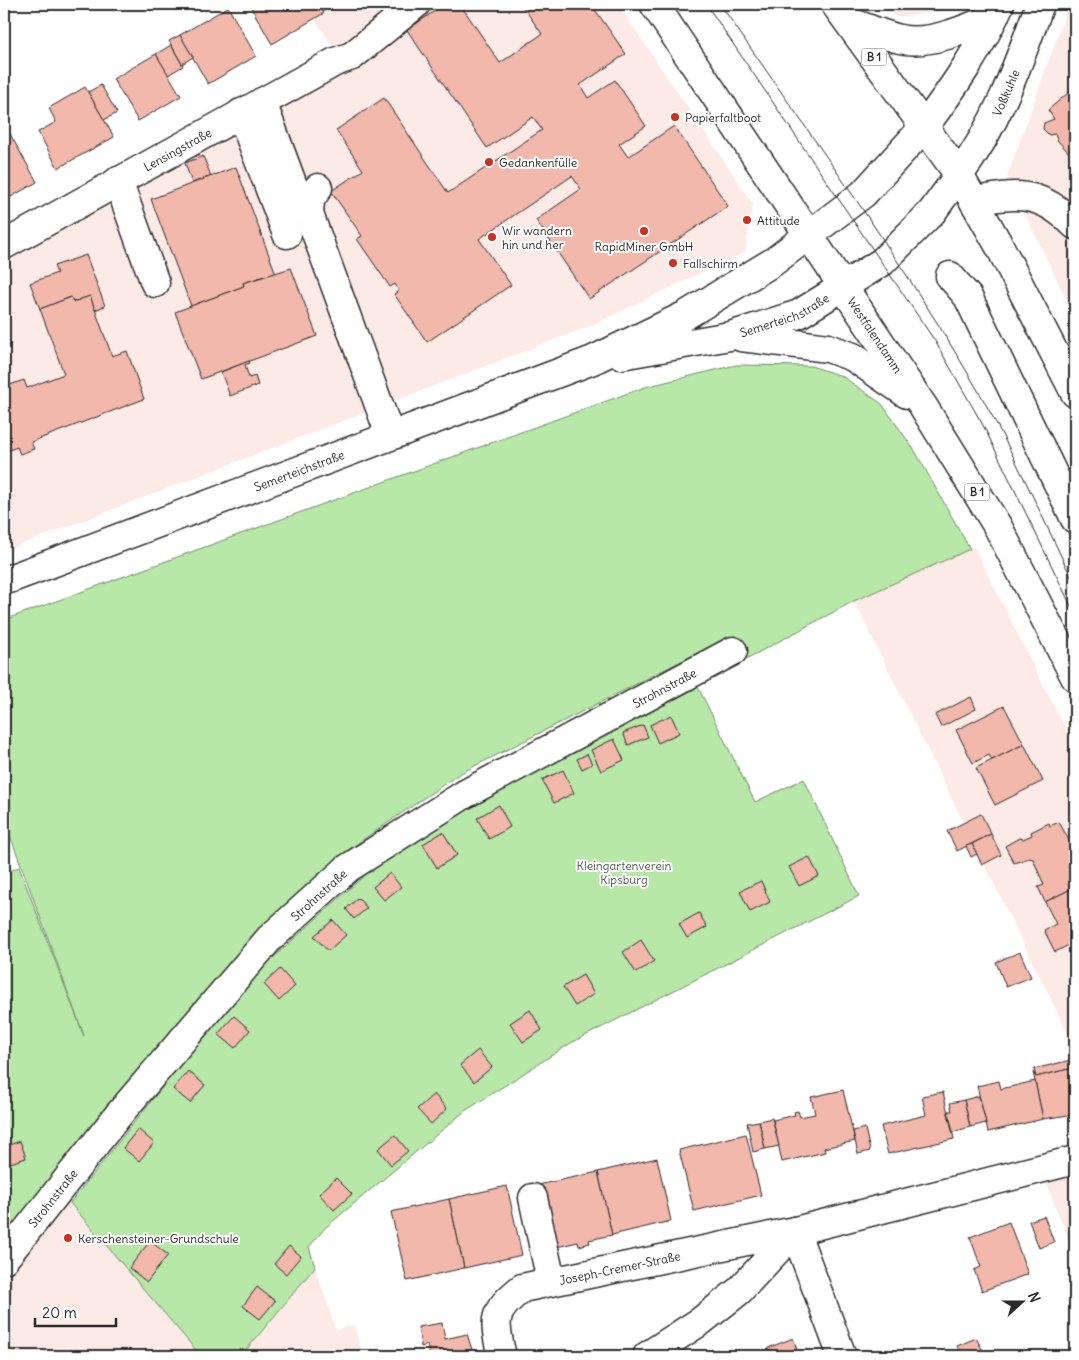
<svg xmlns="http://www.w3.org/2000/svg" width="1079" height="1360" font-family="Delius,sans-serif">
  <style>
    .built { fill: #fbeae6 }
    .green { fill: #b7e8a8; stroke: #718a6a }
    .building { fill: #f2b8ac; stroke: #2b2b2b }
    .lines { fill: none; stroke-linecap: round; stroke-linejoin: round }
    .minor-casing { stroke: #2b2b2b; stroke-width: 31 }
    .major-casing { stroke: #2b2b2b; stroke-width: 31 }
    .minor { stroke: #fff; stroke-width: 28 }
    .major { stroke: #fff; stroke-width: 28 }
    .tram { stroke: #2b2b2b; stroke-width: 1 }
    .poi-dot { fill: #c8321e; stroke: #fff; stroke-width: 2 }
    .labels { text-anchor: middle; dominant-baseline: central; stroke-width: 4; stroke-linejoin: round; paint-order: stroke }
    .shield { fill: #fff; stroke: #6b6b6b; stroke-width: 1 }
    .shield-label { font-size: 11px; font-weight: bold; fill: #2b2b2b }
    .street-label { font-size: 12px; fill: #2b2b2b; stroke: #fff }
    .poi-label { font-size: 12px; fill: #2b2b2b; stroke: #fff; text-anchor: start }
    .park-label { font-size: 12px; fill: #4e5a4a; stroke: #fff }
  </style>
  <rect width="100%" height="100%" fill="#fff"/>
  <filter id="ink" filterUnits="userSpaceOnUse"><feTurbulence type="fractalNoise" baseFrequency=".02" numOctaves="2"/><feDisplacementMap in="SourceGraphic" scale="10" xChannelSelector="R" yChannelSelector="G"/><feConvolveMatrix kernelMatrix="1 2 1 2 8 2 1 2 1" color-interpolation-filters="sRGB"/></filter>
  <g filter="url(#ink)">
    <g class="built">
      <path d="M304 4H618L753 204 745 252 590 326 4 551V265L47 235 349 69Z"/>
      <path d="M879 4H950L938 12 897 17Z"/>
      <path d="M1069 4H1075V317L1007 177Z"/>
      <path d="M974 547 1075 748V1048L854 601Z"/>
      <path d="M1075 1173V1256L1045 1180Z"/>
      <path d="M67 1198 201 1356H4V1278Z"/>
      <path d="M315 1267 336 1330 354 1325 363 1356H226L247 1349Z"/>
    </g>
    <g class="green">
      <path d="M736 365 811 366 842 376 882 404 915 451 970 549 854 601 720 673 707 648 459 774 348 850 260 928 79 1142 4 1236V873L19 867 84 1036 4 819V620L645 387Z"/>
      <path d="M698 687 755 802 804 779 859 896 571 1043 465 1111 326 1227 309 1247 315 1267 247 1349 226 1356H201L70 1203 202 1037 266 964 366 874 463 812Z"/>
    </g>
    <g class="building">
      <path d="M249 4H318L324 13 272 44Z"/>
      <path d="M445 4H460L500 63 542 34 521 4H591L626 54 580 85 588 98 615 80 646 126 619 144 628 157 674 126 728 206 589 299 536 220 581 189 572 176 479 239 511 285 427 342 394 294 399 291 395 284 390 287 357 239 362 236 331 191 363 170 336 130 384 98 448 193 542 130 533 117 487 148 407 30Z"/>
      <path d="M228 7 256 56 208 84 180 35Z"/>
      <path d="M180 35 193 57 182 64 169 41Z"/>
      <path d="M171 45 183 66 168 75 156 54Z"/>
      <path d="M156 54 181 96 138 121 113 79Z"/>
      <path d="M101 85 117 113 104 120 88 92Z"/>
      <path d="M85 87 114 137 58 168 38 132 56 122 49 108Z"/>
      <path d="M1075 87V155L1073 157 1057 140 1055 134 1049 135 1043 129 1044 123 1054 119 1048 110Z"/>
      <path d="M10 134 37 182 4 201V138Z"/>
      <path d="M203 156 211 176 192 183 185 163Z"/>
      <path d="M236 167 276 274 267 277V275L243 283 244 286 191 306 151 199Z"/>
      <path d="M86 255 105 306 95 310 90 296 73 302 71 297 40 309 30 283 57 273 54 266Z"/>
      <path d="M291 268 317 336 201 379 175 312 244 286 243 283Z"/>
      <path d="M90 296 112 356 127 351 144 399 31 442 34 449 20 454 17 447 4 452V387L24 380 27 388 64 374 40 309 71 297 73 302Z"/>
      <path d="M249 361 250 363 245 365 249 378 255 376 258 385 230 396 221 372Z"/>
      <path d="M971 697 976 709 941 727 935 715Z"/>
      <path d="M1004 706 1024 744 992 760 989 755 973 763 956 730Z"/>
      <path d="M671 715 679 733 658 743 650 725Z"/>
      <path d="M643 725 648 737 628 745 623 733Z"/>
      <path d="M614 739 624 760 601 771 591 750Z"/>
      <path d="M1024 744 1043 781 995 805 976 768Z"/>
      <path d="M587 754 592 764 582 769 577 759Z"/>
      <path d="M563 770 574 793 554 803 542 780Z"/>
      <path d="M499 805 510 827 489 839 477 818Z"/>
      <path d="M981 814 991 834 957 851 947 831Z"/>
      <path d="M1059 822 1075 851V887L1045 902 1038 887 1044 885 1033 859 1029 858 1014 863 1005 846 1019 838 1023 839 1032 835 1031 832 1049 823 1050 826Z"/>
      <path d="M443 832 457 855 437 868 423 844Z"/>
      <path d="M991 834 1001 855 982 865 972 844Z"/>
      <path d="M972 844 977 854 971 857 966 846Z"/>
      <path d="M809 857 819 876 799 886 789 867Z"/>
      <path d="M390 873 401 887 384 900 373 887Z"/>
      <path d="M761 881 770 902 750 912 740 891Z"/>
      <path d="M1075 887V942L1055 952 1044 930 1056 924 1045 902Z"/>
      <path d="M358 898 367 908 354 919 346 909Z"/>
      <path d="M699 913 707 927 687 938 679 924Z"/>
      <path d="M333 920 346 935 328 951 314 936Z"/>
      <path d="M641 940 654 961 636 973 623 952Z"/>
      <path d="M1020 952 1031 977 1006 987 996 962Z"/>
      <path d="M280 969 295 986 279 1001 264 984Z"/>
      <path d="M583 975 594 994 575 1006 563 987Z"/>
      <path d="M530 1010 542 1030 523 1042 510 1023Z"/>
      <path d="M234 1016 250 1030 235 1048 218 1034Z"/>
      <path d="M478 1050 492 1067 474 1082 460 1065Z"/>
      <path d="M1071 1060 1073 1068 1036 1077 1034 1069Z"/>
      <path d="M1073 1068 1075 1081V1114L1043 1119 1033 1072 1036 1077Z"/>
      <path d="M188 1071 205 1085 190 1103 173 1089Z"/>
      <path d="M999 1081 1001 1089 1035 1081 1043 1119 988 1132 977 1086Z"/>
      <path d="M843 1090 855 1141 824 1148 825 1152 782 1162 773 1120 795 1115 794 1112 798 1111 800 1117 815 1114 811 1097Z"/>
      <path d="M943 1092 954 1139 888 1154 881 1126 926 1115 922 1096Z"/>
      <path d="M434 1094 447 1109 431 1124 417 1109Z"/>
      <path d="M979 1096 986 1123 970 1127 964 1100Z"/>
      <path d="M964 1100 970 1127 953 1132 948 1111H952L950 1103Z"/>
      <path d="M772 1118 779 1146 765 1149 759 1121Z"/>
      <path d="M759 1121 765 1149 753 1152 747 1123Z"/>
      <path d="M865 1128 870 1151 858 1154 853 1131Z"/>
      <path d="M138 1129 154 1143 139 1161 123 1148Z"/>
      <path d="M746 1134 761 1195 694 1211 679 1150Z"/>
      <path d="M395 1135 408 1151 391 1165 378 1149Z"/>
      <path d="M20 1141 26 1158 4 1165V1147Z"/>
      <path d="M657 1158 671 1221 612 1235 598 1172Z"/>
      <path d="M598 1172 612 1235 589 1240 590 1243 579 1246 578 1242 552 1248 538 1185Z"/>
      <path d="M336 1178 352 1194 334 1210 319 1194Z"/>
      <path d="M507 1186 522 1255 464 1268 449 1199Z"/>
      <path d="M449 1199 464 1268 407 1281 391 1212Z"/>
      <path d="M1044 1216 1054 1242 1039 1248 1029 1221Z"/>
      <path d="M1009 1222 1028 1274 982 1291 974 1270 981 1267 970 1237Z"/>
      <path d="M150 1241 168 1255 147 1282 129 1268Z"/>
      <path d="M289 1246 301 1256 286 1274 274 1264Z"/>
      <path d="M257 1287 275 1301 260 1319 243 1306Z"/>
      <path d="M442 1323 445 1339 467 1334 474 1356H430L427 1345 421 1347 418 1327Z"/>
      <path d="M793 1338 799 1356H771L768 1348Z"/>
      <path d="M976 1338 986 1356H962L957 1346Z"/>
    </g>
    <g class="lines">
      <g class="minor-casing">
        <g id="minor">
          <path d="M262 102 295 191 309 214"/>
          <path d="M241 113 287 234"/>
          <path d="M924 127C954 87 980 49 1000 4"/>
          <path id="s1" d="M959 175C998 123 1018 64 1040 4"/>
          <path d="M118 181 155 283"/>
          <path d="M318 188 310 200 309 214 390 435"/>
          <path d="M974 201C1018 193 1041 191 1075 225"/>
          <path id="s2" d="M4 245 335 62 352 56 416 4"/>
          <path d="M950 276 968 297 1075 519"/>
          <path d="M533 1198 551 1281"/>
          <path d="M795 1231 842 1356"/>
          <path id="s3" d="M4 1259 120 1113 269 939 348 868 465 794 733 651"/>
          <path id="s4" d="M502 1356C493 1320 492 1312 522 1288L795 1231 1075 1160"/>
          <path d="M647 1356 701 1321 739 1291 795 1231"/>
        </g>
      </g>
      <g class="major-casing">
        <g id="major">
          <path id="s5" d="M654 4 923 406 998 527 1075 677"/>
          <path d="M835 4 959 175 1000 247 1075 393"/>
          <path d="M848 21C865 27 883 35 900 39 928 46 969 28 994 17"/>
          <path d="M741 337 828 348 853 357 907 394"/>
          <path id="s6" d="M621 355 730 336 799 314 882 262 932 212 959 175"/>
          <path id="s7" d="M4 581 593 360 686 315 773 262 863 194 924 127"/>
        </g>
      </g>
      <use href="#minor" class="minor"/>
      <use href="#major" class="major"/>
      <g class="tram">
        <path d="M706 4 935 341 984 427 1075 614"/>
        <path d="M720 4C803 125 891 244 966 370 1008 439 1040 513 1075 585"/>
      </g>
    </g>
  </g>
  <g class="poi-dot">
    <circle cx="675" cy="117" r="5"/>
    <circle cx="489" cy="162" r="5"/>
    <circle cx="747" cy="220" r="5"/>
    <circle cx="644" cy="231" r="5"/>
    <circle cx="492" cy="237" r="5"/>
    <circle cx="673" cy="263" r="5"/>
    <circle cx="68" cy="1238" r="5"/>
  </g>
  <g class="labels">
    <g class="shield">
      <rect x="861.5" y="48.5" width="25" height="17" rx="4"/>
      <rect x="964.5" y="483.5" width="25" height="17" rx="4"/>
    </g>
    <g class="shield-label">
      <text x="874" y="57">B 1</text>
      <text x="977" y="492">B 1</text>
    </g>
    <g class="street-label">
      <text stroke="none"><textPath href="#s1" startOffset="95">Voßkuhle</textPath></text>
      <text stroke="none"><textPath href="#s2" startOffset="198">Lensingstraße</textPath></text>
      <text stroke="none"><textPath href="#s6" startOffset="169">Semerteichstraße</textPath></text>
      <text stroke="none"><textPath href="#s5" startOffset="398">Westfalendamm</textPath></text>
      <text stroke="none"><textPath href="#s7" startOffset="315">Semerteichstraße</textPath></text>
      <text stroke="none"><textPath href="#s3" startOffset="886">Strohnstraße</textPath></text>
      <text stroke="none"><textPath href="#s3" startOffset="482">Strohnstraße</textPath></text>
      <text stroke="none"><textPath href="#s3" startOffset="78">Strohnstraße</textPath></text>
      <text stroke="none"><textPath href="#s4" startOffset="178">Joseph-Cremer-Straße</textPath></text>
    </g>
    <g class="poi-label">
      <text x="685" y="117">Papierfaltboot</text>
      <text x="499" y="162">Gedankenfülle</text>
      <text x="757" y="220">Attitude</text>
      <text x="502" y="230">Wir wandern<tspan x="502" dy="14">hin und her</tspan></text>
      <text x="644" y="246" text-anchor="middle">RapidMiner GmbH</text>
      <text x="683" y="263">Fallschirm</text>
      <text x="78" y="1238">Kerschensteiner-Grundschule</text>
    </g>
    <g class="park-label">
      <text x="624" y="865">Kleingartenverein<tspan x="624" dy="14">Kipsburg</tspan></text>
    </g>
  </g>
  <rect width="1079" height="1360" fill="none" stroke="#fff" stroke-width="20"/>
  <rect x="10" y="10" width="1059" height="1340" fill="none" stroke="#2b2b2b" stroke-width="2" filter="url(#ink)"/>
  <g transform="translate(1022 1302) rotate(69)" stroke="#ffffff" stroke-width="4" paint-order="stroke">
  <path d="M0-4L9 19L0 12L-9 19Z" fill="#2b2b2b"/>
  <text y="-8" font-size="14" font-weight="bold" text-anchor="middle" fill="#2b2b2b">N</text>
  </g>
  <path d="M35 1318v8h81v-8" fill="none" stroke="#2b2b2b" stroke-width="2.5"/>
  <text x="42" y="1318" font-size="15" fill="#2b2b2b" stroke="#ffffff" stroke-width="4" paint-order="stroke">20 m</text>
</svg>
